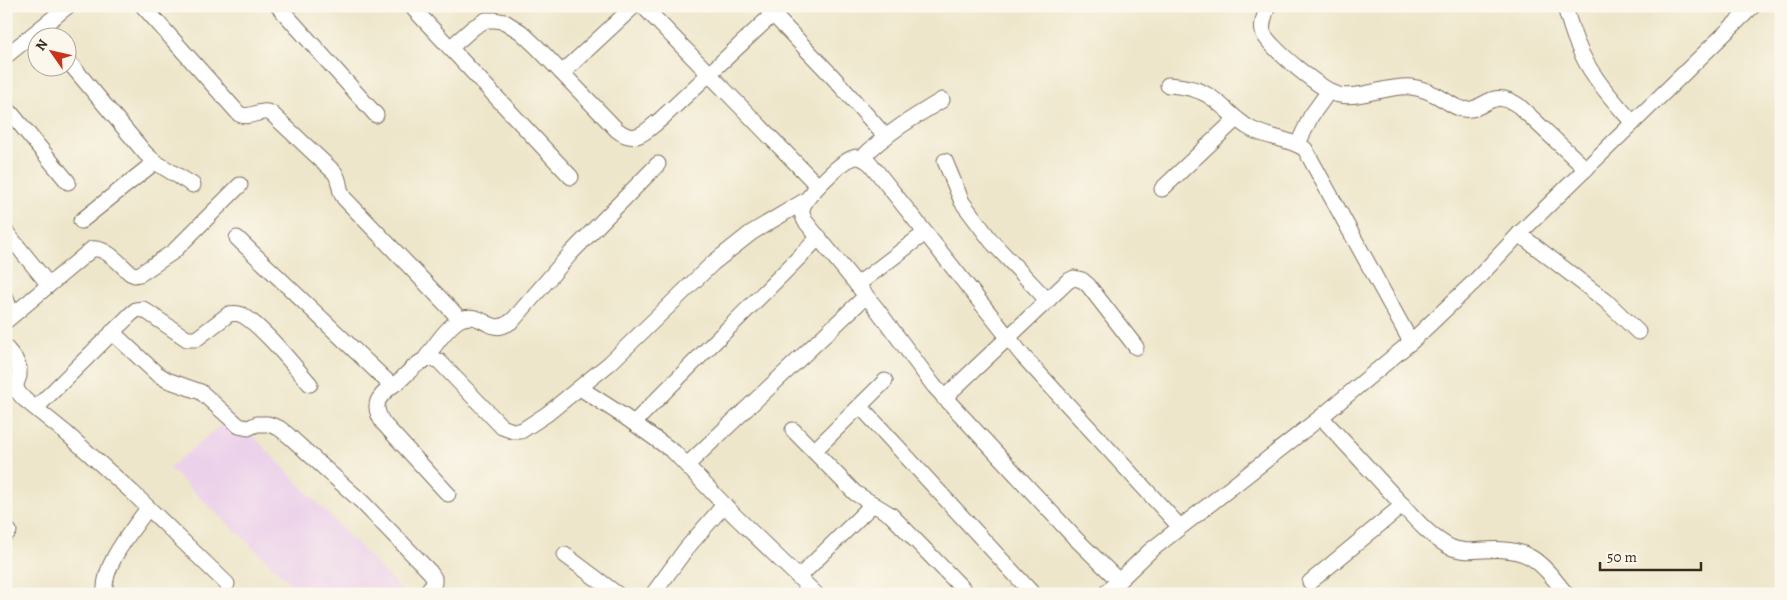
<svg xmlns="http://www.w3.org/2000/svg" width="1787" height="600" font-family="Alegreya,serif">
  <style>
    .built { fill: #ecd1ea }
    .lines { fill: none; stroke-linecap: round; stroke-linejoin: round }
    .street-casing { stroke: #7a6c5a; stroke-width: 17 }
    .street { stroke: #fff; stroke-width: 15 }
  </style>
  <rect width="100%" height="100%" fill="#fbf7ec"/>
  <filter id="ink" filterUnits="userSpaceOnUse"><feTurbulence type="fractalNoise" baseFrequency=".02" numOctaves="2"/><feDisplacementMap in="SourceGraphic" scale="10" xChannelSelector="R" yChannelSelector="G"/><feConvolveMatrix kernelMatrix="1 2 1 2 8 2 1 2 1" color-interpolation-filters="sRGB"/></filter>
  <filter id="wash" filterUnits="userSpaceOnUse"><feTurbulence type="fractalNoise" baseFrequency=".0096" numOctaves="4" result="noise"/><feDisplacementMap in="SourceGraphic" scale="20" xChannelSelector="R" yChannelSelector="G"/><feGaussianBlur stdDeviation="1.12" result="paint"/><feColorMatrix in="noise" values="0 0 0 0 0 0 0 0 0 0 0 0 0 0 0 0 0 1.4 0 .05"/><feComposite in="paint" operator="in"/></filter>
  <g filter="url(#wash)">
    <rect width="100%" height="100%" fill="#eee6ca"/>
    <path class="built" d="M233 415 405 594H302L169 468Z"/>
  </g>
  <g filter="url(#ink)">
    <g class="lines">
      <g class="street-casing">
        <g id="street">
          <path d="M143 6 239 114C251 120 259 108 271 113L335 173C341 182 338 190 344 198L460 319"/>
          <path d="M278 6 376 115"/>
          <path d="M411 6 571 177"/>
          <path d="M643 6 818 186"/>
          <path d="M765 6 832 76 886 137"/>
          <path d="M1268 6C1265 14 1261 24 1263 32 1267 46 1324 92 1339 95 1361 99 1388 85 1411 87 1423 88 1435 94 1446 101 1451 104 1456 108 1463 109 1484 113 1490 86 1519 106L1586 169"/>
          <path d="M1565 7C1572 32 1580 56 1596 78 1607 94 1620 108 1633 123"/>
          <path d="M450 48 474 27 486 20H495L505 22 521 32 537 47 617 130C636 145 646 131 661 119L773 14"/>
          <path d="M6 56 68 6"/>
          <path d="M68 61 145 153 155 162 193 185"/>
          <path d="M562 73 634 6"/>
          <path d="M1168 85C1182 86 1197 88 1209 96 1224 105 1235 121 1251 129 1268 138 1289 138 1305 149L1411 342"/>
          <path d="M6 107 68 182"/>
          <path d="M1298 144 1311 116 1329 91"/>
          <path d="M862 158C885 134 914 117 942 100"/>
          <path d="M945 161 962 202 992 242 1048 301"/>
          <path d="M1162 189 1236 119"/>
          <path d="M81 221 155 162"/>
          <path d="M6 232 49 285"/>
          <path d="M1519 234 1606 301 1638 332"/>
          <path d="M237 238 389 383 393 385 398 382C410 372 422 353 439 361L502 427 513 431H521L547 414 610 363 713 263 751 233 806 200"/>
          <path d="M857 285 925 233"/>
          <path d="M6 299 8 304 6 318"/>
          <path d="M6 321 92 249C106 247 120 264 130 273L135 275 140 274 173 252 240 185"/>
          <path d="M112 332 156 373 167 380 201 392 239 426 248 428 257 424H268L279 428 288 435 362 502 430 572 434 578V583L425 594"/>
          <path d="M6 348 15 359 19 368V376L16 384 17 391 24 399 66 433 132 492 227 584"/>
          <path d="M425 359C433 348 449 324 461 319 485 310 490 340 514 319L571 253 658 164"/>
          <path d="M393 385C378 397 371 404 383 423L448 494"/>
          <path d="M580 388 625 417 674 452 735 516 816 594"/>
          <path d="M944 398 1068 281 1074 278 1082 280 1088 285 1136 347"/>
          <path d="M860 406 1033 594"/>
          <path d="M36 408 131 314 136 310 143 309 187 339H196L229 314C235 313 239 313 244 316 265 329 293 365 310 384"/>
          <path d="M1321 417C1345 443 1369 469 1394 496 1411 514 1427 535 1450 547 1461 552 1472 551 1484 550 1529 546 1540 561 1566 594"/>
          <path d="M634 423C695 360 758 300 819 237"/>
          <path d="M793 430 855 493 891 515 968 594"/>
          <path d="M814 451 885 381"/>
          <path d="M687 465 866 296"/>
          <path d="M6 534 9 531"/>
          <path d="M565 555 617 594"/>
          <path d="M799 577 873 504"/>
          <path d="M1118 580 1075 538 934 386 876 308 805 221C802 215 801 212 803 206 808 195 841 161 853 158 859 155 865 160 870 163L1023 356 1180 527"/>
          <path d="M1310 582 1403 505"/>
          <path d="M105 594C102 564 132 531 148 508"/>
          <path d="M653 594 686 549 724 505"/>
          <path d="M1105 594 1150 551 1321 417 1411 342 1477 279 1519 234 1753 6"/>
        </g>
      </g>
      <use href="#street" class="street"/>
    </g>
  </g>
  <rect width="1787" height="600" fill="none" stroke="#fbf7ec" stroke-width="25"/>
  <g transform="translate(52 52) rotate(304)"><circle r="24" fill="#fbf7ec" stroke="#aea59a"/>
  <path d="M0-4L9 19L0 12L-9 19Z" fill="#c8321e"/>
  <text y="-8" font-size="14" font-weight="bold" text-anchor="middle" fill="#3b2a1e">N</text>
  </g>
  <path d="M1600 562v8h101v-8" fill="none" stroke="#3b2a1e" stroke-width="2.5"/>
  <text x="1607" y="562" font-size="15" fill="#3b2a1e" stroke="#fbf7ec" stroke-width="4" paint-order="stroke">50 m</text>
</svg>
